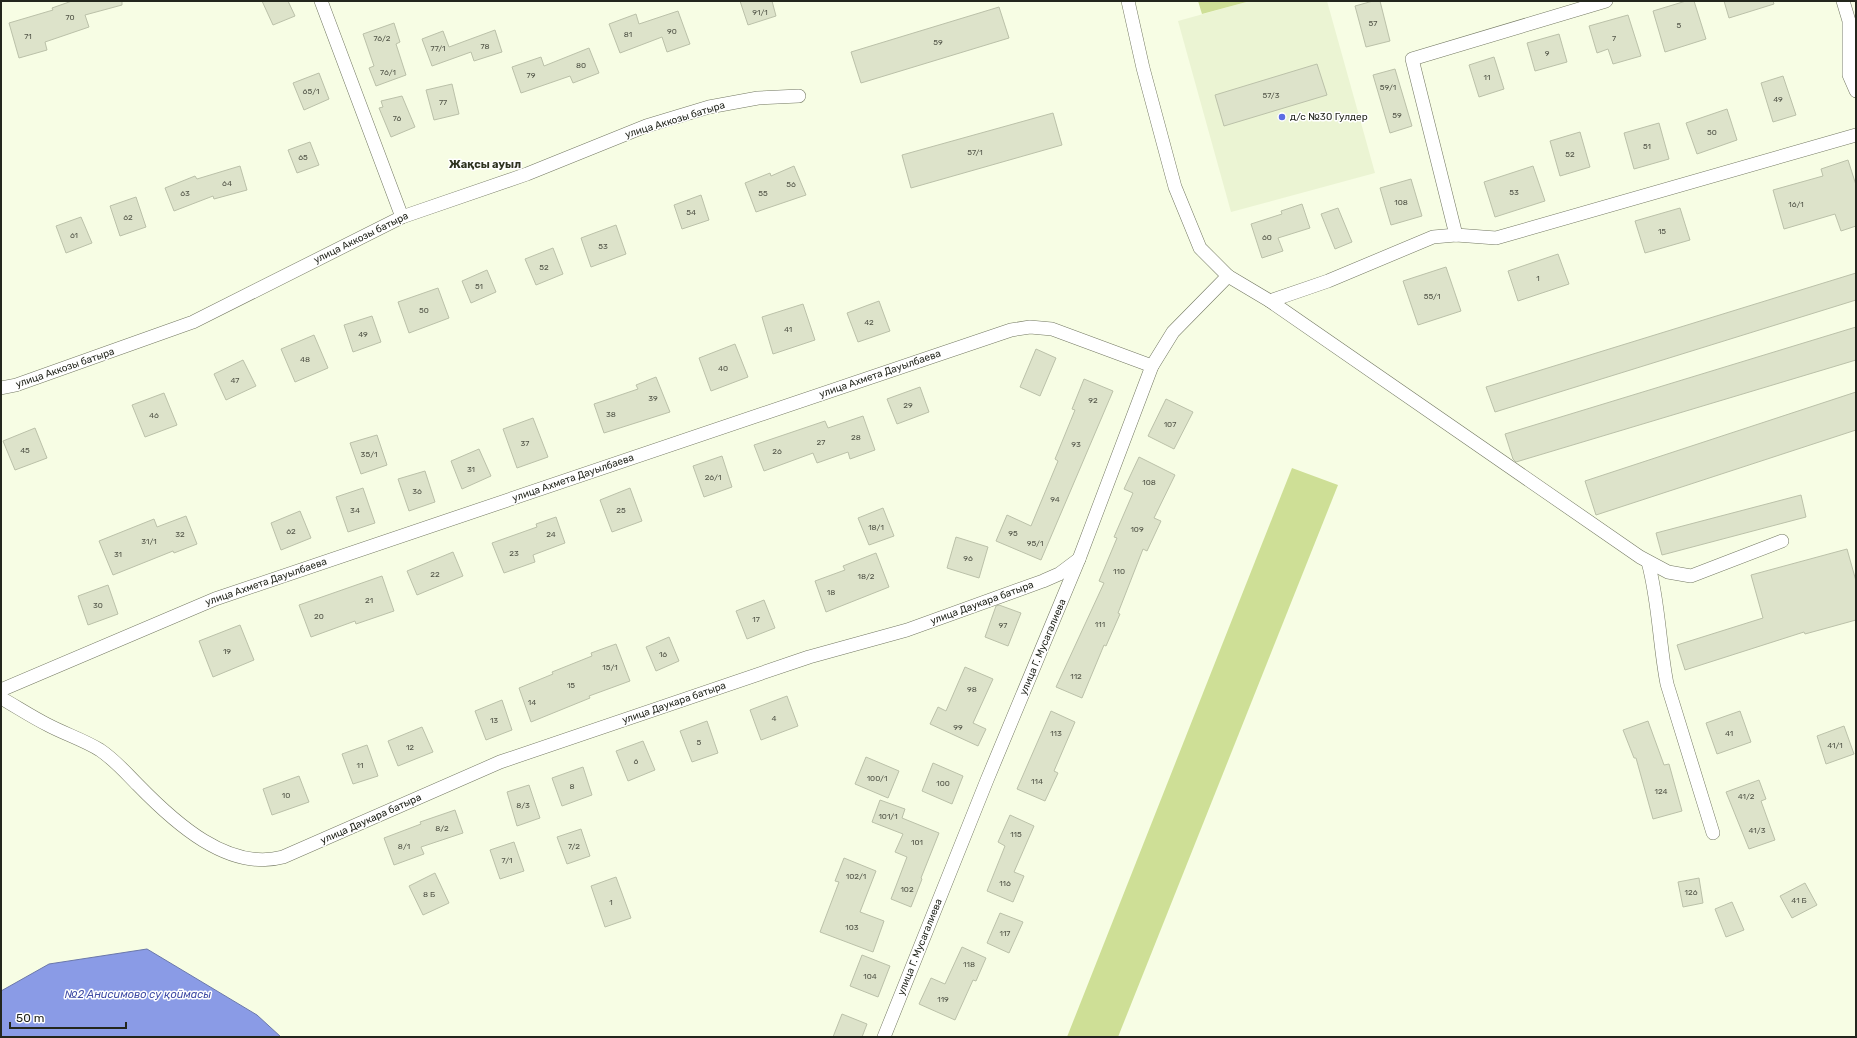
<svg xmlns="http://www.w3.org/2000/svg" width="1857" height="1038" font-family="Rubik,sans-serif">
  <style>
    .built { fill: #ebf4d3 }
    .green { fill: #cedf96 }
    .water { fill: #8a9be6; stroke: #6b78aa }
    .building { fill: #dde3ca; stroke: #bbc1a9 }
    .lines { fill: none; stroke-linecap: round; stroke-linejoin: round }
    .minor-casing { stroke: #737862; stroke-width: 14 }
    .minor { stroke: #fff; stroke-width: 13 }
    .poi-dot { fill: #5c6ce3; stroke: #fff; stroke-width: 1.5 }
    .labels { text-anchor: middle; dominant-baseline: central; stroke-width: 3; stroke-linejoin: round; paint-order: stroke }
    .number-label { font-size: 8px; fill: #525548 }
    .poi-label { font-size: 10px; fill: #23261d; stroke: #fff; text-anchor: start }
    .street-label { font-size: 10px; fill: #23261d; stroke: #fff }
    .neighbourhood-label { font-size: 11px; font-weight: bold; fill: #2e331f; stroke: #fff }
    .water-label { font-size: 11px; font-style: italic; fill: #404ca5; stroke: #fff }
  </style>
  <rect width="100%" height="100%" fill="#f7fde4"/>
  <path class="built" d="M1250 1H1327L1375 173 1231 212 1178 21Z"/>
  <g class="green">
    <path d="M1198 1H1250L1202 14Z"/>
    <path d="M1292 468 1338 485 1118 1037H1067Z"/>
  </g>
  <path class="water" d="M147 949 257 1015 281 1037H1V991L49 964Z"/>
  <g class="building">
    <path d="M72 1H122V5L85 15 89 27 45 42 47 50 19 58 9 23 53 10 52 8Z"/>
    <path d="M262 1H288L295 16 273 25Z"/>
    <path d="M740 1H772L776 16 748 25Z"/>
    <path d="M1373 1H1380L1390 41 1366 47 1355 6Z"/>
    <path d="M1686 1H1694L1706 39 1665 52 1653 11Z"/>
    <path d="M1724 1H1773L1774 4 1729 18Z"/>
    <path d="M999 7 1009 38 861 83 851 52Z"/>
    <path d="M678 11 690 44 667 52 662 37 620 53 609 24 636 14 639 24Z"/>
    <path d="M1628 15 1641 56 1613 64 1608 49 1597 53 1589 26Z"/>
    <path d="M394 23 400 42 396 44 406 75 376 86 369 68 374 66 363 34Z"/>
    <path d="M495 30 502 52 474 61 471 52 432 66 422 39 443 31 449 47Z"/>
    <path d="M1559 34 1567 62 1535 71 1527 43Z"/>
    <path d="M589 48 599 73 573 83 570 76 521 93 512 67 541 57 544 66Z"/>
    <path d="M1494 57 1504 89 1479 97 1469 65Z"/>
    <path d="M1317 64 1327 95 1224 126 1215 95Z"/>
    <path d="M1395 69 1412 126 1390 133 1373 75Z"/>
    <path d="M319 73 329 99 304 110 293 83Z"/>
    <path d="M1783 76 1796 115 1773 122 1761 83Z"/>
    <path d="M452 84 459 114 434 120 426 90Z"/>
    <path d="M402 96 415 127 391 137 379 108 383 107 381 101Z"/>
    <path d="M1727 109 1737 140 1697 154 1686 123Z"/>
    <path d="M1053 113 1062 145 911 188 902 155Z"/>
    <path d="M1659 123 1669 159 1634 169 1624 133Z"/>
    <path d="M1580 132 1590 167 1560 176 1550 141Z"/>
    <path d="M310 142 319 165 297 173 288 150Z"/>
    <path d="M1848 160 1856 185V226L1841 231 1835 214 1784 229 1773 190 1823 176 1821 169Z"/>
    <path d="M240 166 247 190 214 199 213 196 174 211 165 188 195 176 197 179Z"/>
    <path d="M794 166 806 195 756 212 745 183 770 173 771 176Z"/>
    <path d="M1533 166 1545 201 1495 217 1484 182Z"/>
    <path d="M1411 179 1422 216 1391 225 1380 188Z"/>
    <path d="M701 195 709 220 682 229 674 205Z"/>
    <path d="M136 197 146 227 120 236 110 206Z"/>
    <path d="M1302 204 1310 228 1278 238 1283 251 1262 258 1251 224 1282 214 1281 211Z"/>
    <path d="M1338 208 1352 242 1335 249 1321 214Z"/>
    <path d="M1680 208 1690 240 1645 253 1635 221Z"/>
    <path d="M81 217 92 243 66 253 56 226Z"/>
    <path d="M616 225 626 254 591 267 581 238Z"/>
    <path d="M553 248 563 274 536 285 525 259Z"/>
    <path d="M1558 254 1569 284 1518 301 1508 271Z"/>
    <path d="M1446 267 1461 311 1418 325 1403 281Z"/>
    <path d="M487 270 496 292 471 303 462 281Z"/>
    <path d="M1856 273V300L1495 412 1486 387Z"/>
    <path d="M438 288 449 318 409 333 398 302Z"/>
    <path d="M879 301 890 331 858 342 847 313Z"/>
    <path d="M803 304 815 340 773 354 762 317Z"/>
    <path d="M372 316 381 342 353 352 344 325Z"/>
    <path d="M1856 327V360L1516 462 1513 459 1505 434Z"/>
    <path d="M314 335 328 368 295 382 281 349Z"/>
    <path d="M735 344 748 377 711 391 699 358Z"/>
    <path d="M1036 349 1056 358 1040 396 1020 387Z"/>
    <path d="M243 360 256 386 226 400 214 374Z"/>
    <path d="M656 377 670 412 604 433 594 404 638 389 636 385Z"/>
    <path d="M1084 379 1113 391 1041 560 996 541 1007 515 1031 526 1058 461 1055 459 1075 410 1072 409Z"/>
    <path d="M920 387 929 412 897 424 887 399Z"/>
    <path d="M1856 392V430L1596 515 1585 481Z"/>
    <path d="M164 393 177 425 145 437 132 405Z"/>
    <path d="M1166 399 1193 412 1174 449 1148 436Z"/>
    <path d="M863 416 875 450 850 459 848 452 817 463 813 453 764 471 754 445 825 421 828 428Z"/>
    <path d="M533 418 548 457 517 468 503 429Z"/>
    <path d="M35 428 47 458 15 470 3 441Z"/>
    <path d="M377 435 387 465 361 474 350 443Z"/>
    <path d="M479 449 491 476 462 489 451 461Z"/>
    <path d="M722 456 732 487 704 497 693 466Z"/>
    <path d="M1139 457 1175 475 1154 518 1161 521 1147 551 1143 549 1118 613 1120 614 1106 646 1104 645 1082 698 1056 687 1104 583 1099 581 1117 538 1114 537 1133 493 1124 489Z"/>
    <path d="M425 471 435 502 409 511 398 479Z"/>
    <path d="M363 488 375 523 348 532 336 497Z"/>
    <path d="M630 488 642 521 612 532 600 500Z"/>
    <path d="M1801 495 1806 517 1662 555 1656 533Z"/>
    <path d="M883 508 894 536 869 545 858 518Z"/>
    <path d="M300 511 311 538 281 550 271 523Z"/>
    <path d="M186 516 197 544 174 553 173 551 113 575 99 541 154 519 157 527Z"/>
    <path d="M556 517 565 543 533 555 535 562 504 573 492 543 537 527 536 524Z"/>
    <path d="M956 537 988 547 979 578 947 568Z"/>
    <path d="M1847 549 1856 581V620L1805 634 1804 632 1685 670 1677 645 1763 618 1751 575Z"/>
    <path d="M453 552 463 576 417 595 407 571Z"/>
    <path d="M876 553 889 587 826 612 815 581 845 570 843 566Z"/>
    <path d="M382 576 394 611 356 624 355 621 311 637 299 605Z"/>
    <path d="M108 585 118 614 88 625 78 596Z"/>
    <path d="M764 600 775 628 747 639 736 611Z"/>
    <path d="M999 605 1021 613 1008 646 985 637 996 606Z"/>
    <path d="M240 625 254 660 213 677 199 641Z"/>
    <path d="M669 637 679 661 656 671 646 647Z"/>
    <path d="M616 644 630 681 589 696 590 698 531 722 519 688 553 674 552 672 592 656 591 653Z"/>
    <path d="M965 667 993 679 973 723 986 729 978 746 930 724 938 707 946 711Z"/>
    <path d="M787 696 798 726 761 740 750 710Z"/>
    <path d="M502 700 512 730 486 740 475 711Z"/>
    <path d="M1051 711 1075 722 1054 771 1058 773 1045 801 1017 789Z"/>
    <path d="M1740 711 1751 742 1717 754 1706 723Z"/>
    <path d="M707 721 718 753 692 762 680 731Z"/>
    <path d="M1648 721 1664 765 1669 764 1682 811 1653 819 1636 758H1634L1623 730Z"/>
    <path d="M1844 726 1854 754 1826 764 1817 736Z"/>
    <path d="M422 727 433 752 398 766 388 741Z"/>
    <path d="M643 741 655 770 628 781 616 751Z"/>
    <path d="M367 745 378 776 353 784 342 754Z"/>
    <path d="M866 757 899 771 888 798 855 784Z"/>
    <path d="M933 763 963 776 952 804 922 791Z"/>
    <path d="M583 767 592 795 562 806 552 778Z"/>
    <path d="M299 776 309 802 272 815 263 789Z"/>
    <path d="M1759 780 1766 799 1761 801 1775 840 1749 849 1726 792Z"/>
    <path d="M529 785 540 818 517 826 507 792Z"/>
    <path d="M880 800 905 809 902 818 939 833 921 878 922 879 911 907 891 899 907 857 895 852 903 834 872 822Z"/>
    <path d="M455 810 463 833 421 847 424 854 394 865 384 838 421 824 420 822Z"/>
    <path d="M1010 815 1034 826 1014 872 1024 876 1013 902 987 891 1005 846 998 842Z"/>
    <path d="M581 829 590 856 567 864 557 837Z"/>
    <path d="M514 842 524 871 500 879 490 850Z"/>
    <path d="M844 858 876 871 860 912 884 921 873 952 820 932 839 882 835 881Z"/>
    <path d="M435 873 449 903 423 915 409 886Z"/>
    <path d="M616 877 631 918 605 927 591 886Z"/>
    <path d="M1699 878 1703 903 1683 907 1678 882Z"/>
    <path d="M1805 883 1817 905 1792 918 1780 896Z"/>
    <path d="M1732 902 1744 930 1726 937 1715 909Z"/>
    <path d="M1000 913 1023 922 1009 953 987 943Z"/>
    <path d="M962 947 986 958 976 981 973 980 955 1020 919 1004 931 978 945 984Z"/>
    <path d="M862 955 890 966 878 997 850 986Z"/>
    <path d="M842 1014 867 1024 862 1037H833Z"/>
  </g>
  <g class="lines">
    <g class="minor-casing">
      <g id="minor">
        <path d="M321 1 402 217"/>
        <path d="M1128 1 1143 68 1175 187 1200 248 1228 276 1270 301 1640 557 1668 572 1691 576 1782 541"/>
        <path d="M1843 1 1849 21V75L1856 91"/>
        <path d="M1456 235 1412 59 1606 1"/>
        <path d="M1270 301 1328 281 1433 237 1456 235 1496 238 1856 135"/>
        <path d="M1 388 16 385 193 322 402 217 527 174 646 126 709 107 758 98 799 96"/>
        <path d="M1648 562C1659 602 1659 643 1667 684L1713 833"/>
        <path d="M1 690 215 599 1011 330 1030 327 1052 329 1152 366"/>
        <path d="M1 698C17 707 32 717 48 725 65 734 84 740 100 750 115 760 126 773 138 785 174 822 228 872 283 857L500 762 809 657 907 630 1043 581 1059 574 1079 559"/>
        <path d="M884 1037 987 780 1079 559 1152 366 1173 332 1228 276"/>
      </g>
    </g>
    <use href="#minor" class="minor"/>
  </g>
  <circle class="poi-dot" cx="1282" cy="117" r="4"/>
  <g class="labels">
    <g class="number-label">
      <text x="760" y="12">91/1</text>
      <text x="70" y="17">70</text>
      <text x="1373" y="23">57</text>
      <text x="1679" y="25">5</text>
      <text x="672" y="31">90</text>
      <text x="628" y="34">81</text>
      <text x="28" y="36">71</text>
      <text x="382" y="38">76/2</text>
      <text x="1614" y="38">7</text>
      <text x="938" y="42">59</text>
      <text x="485" y="46">78</text>
      <text x="438" y="48">77/1</text>
      <text x="1547" y="53">9</text>
      <text x="581" y="65">80</text>
      <text x="388" y="72">76/1</text>
      <text x="531" y="75">79</text>
      <text x="1487" y="77">11</text>
      <text x="1388" y="87">59/1</text>
      <text x="311" y="91">65/1</text>
      <text x="1271" y="95">57/3</text>
      <text x="1778" y="99">49</text>
      <text x="443" y="102">77</text>
      <text x="1397" y="115">59</text>
      <text x="397" y="118">76</text>
      <text x="1712" y="132">50</text>
      <text x="1647" y="146">51</text>
      <text x="975" y="152">57/1</text>
      <text x="1570" y="154">52</text>
      <text x="303" y="157">65</text>
      <text x="227" y="183">64</text>
      <text x="791" y="184">56</text>
      <text x="1514" y="192">53</text>
      <text x="185" y="193">63</text>
      <text x="763" y="193">55</text>
      <text x="1401" y="202">108</text>
      <text x="1796" y="204">16/1</text>
      <text x="691" y="212">54</text>
      <text x="128" y="217">62</text>
      <text x="1662" y="231">15</text>
      <text x="74" y="235">61</text>
      <text x="1267" y="237">60</text>
      <text x="603" y="246">53</text>
      <text x="544" y="267">52</text>
      <text x="1538" y="278">1</text>
      <text x="479" y="286">51</text>
      <text x="1432" y="296">55/1</text>
      <text x="424" y="310">50</text>
      <text x="869" y="322">42</text>
      <text x="788" y="329">41</text>
      <text x="363" y="334">49</text>
      <text x="305" y="359">48</text>
      <text x="723" y="368">40</text>
      <text x="235" y="380">47</text>
      <text x="653" y="398">39</text>
      <text x="1093" y="400">92</text>
      <text x="908" y="405">29</text>
      <text x="611" y="414">38</text>
      <text x="154" y="415">46</text>
      <text x="1170" y="424">107</text>
      <text x="856" y="437">28</text>
      <text x="821" y="442">27</text>
      <text x="525" y="443">37</text>
      <text x="1076" y="444">93</text>
      <text x="25" y="450">45</text>
      <text x="777" y="451">26</text>
      <text x="369" y="454">35/1</text>
      <text x="471" y="469">31</text>
      <text x="713" y="477">26/1</text>
      <text x="1149" y="482">108</text>
      <text x="417" y="491">36</text>
      <text x="1055" y="499">94</text>
      <text x="355" y="510">34</text>
      <text x="621" y="510">25</text>
      <text x="876" y="527">18/1</text>
      <text x="1137" y="529">109</text>
      <text x="291" y="531">62</text>
      <text x="1013" y="533">95</text>
      <text x="180" y="534">32</text>
      <text x="551" y="534">24</text>
      <text x="149" y="541">31/1</text>
      <text x="1035" y="543">95/1</text>
      <text x="514" y="553">23</text>
      <text x="118" y="554">31</text>
      <text x="968" y="558">96</text>
      <text x="1119" y="571">110</text>
      <text x="435" y="574">22</text>
      <text x="866" y="576">18/2</text>
      <text x="831" y="592">18</text>
      <text x="369" y="600">21</text>
      <text x="98" y="605">30</text>
      <text x="319" y="616">20</text>
      <text x="756" y="619">17</text>
      <text x="1100" y="624">111</text>
      <text x="1003" y="625">97</text>
      <text x="227" y="651">19</text>
      <text x="663" y="654">16</text>
      <text x="610" y="667">15/1</text>
      <text x="1076" y="676">112</text>
      <text x="571" y="685">15</text>
      <text x="972" y="689">98</text>
      <text x="532" y="702">14</text>
      <text x="774" y="718">4</text>
      <text x="494" y="720">13</text>
      <text x="958" y="727">99</text>
      <text x="1056" y="733">113</text>
      <text x="1729" y="733">41</text>
      <text x="699" y="742">5</text>
      <text x="1835" y="745">41/1</text>
      <text x="410" y="747">12</text>
      <text x="636" y="761">6</text>
      <text x="360" y="765">11</text>
      <text x="877" y="778">100/1</text>
      <text x="1037" y="781">114</text>
      <text x="943" y="783">100</text>
      <text x="572" y="786">8</text>
      <text x="1661" y="791">124</text>
      <text x="286" y="795">10</text>
      <text x="1746" y="796">41/2</text>
      <text x="523" y="805">8/3</text>
      <text x="888" y="816">101/1</text>
      <text x="442" y="828">8/2</text>
      <text x="1757" y="830">41/3</text>
      <text x="1016" y="834">115</text>
      <text x="917" y="842">101</text>
      <text x="404" y="846">8/1</text>
      <text x="574" y="846">7/2</text>
      <text x="507" y="860">7/1</text>
      <text x="856" y="876">102/1</text>
      <text x="1005" y="883">116</text>
      <text x="907" y="889">102</text>
      <text x="1691" y="892">126</text>
      <text x="429" y="894">8 Б</text>
      <text x="1799" y="900">41 Б</text>
      <text x="611" y="902">1</text>
      <text x="852" y="927">103</text>
      <text x="1005" y="933">117</text>
      <text x="969" y="964">118</text>
      <text x="870" y="976">104</text>
      <text x="943" y="999">119</text>
    </g>
    <g class="poi-label">
      <text x="1290" y="117">д/с №30 Гулдер</text>
    </g>
    <g class="street-label">
      <text transform="translate(675 120) rotate(-17)">улица Аккозы батыра</text>
      <text transform="translate(361 238) rotate(-26)">улица Аккозы батыра</text>
      <text transform="translate(65 368) rotate(-19)">улица Аккозы батыра</text>
      <text transform="translate(880 374) rotate(-19)">улица Ахмета Дауылбаева</text>
      <text transform="translate(573 478) rotate(-19)">улица Ахмета Дауылбаева</text>
      <text transform="translate(266 582) rotate(-19)">улица Ахмета Дауылбаева</text>
      <text transform="translate(982 603) rotate(-20)">улица Даукара батыра</text>
      <text transform="translate(1043 647) rotate(-67)">улица Г. Мусагалиева</text>
      <text transform="translate(674 703) rotate(-19)">улица Даукара батыра</text>
      <text transform="translate(371 819) rotate(-24)">улица Даукара батыра</text>
      <text transform="translate(920 947) rotate(-68)">улица Г. Мусагалиева</text>
    </g>
    <g class="neighbourhood-label">
      <text x="485" y="164">Жақсы ауыл</text>
    </g>
    <g class="water-label">
      <text x="138" y="994">№2 Анисимово су қоймасы</text>
    </g>
  </g>
  <rect width="1857" height="1038" fill="none" stroke="#23261d" stroke-width="4"/>
  <path d="M10 1022v6h116v-6" fill="none" stroke="#23261d" stroke-width="2"/>
  <text x="16" y="1022" font-size="12" fill="#23261d" stroke="#ffffff" stroke-width="3" paint-order="stroke">50 m</text>
</svg>
